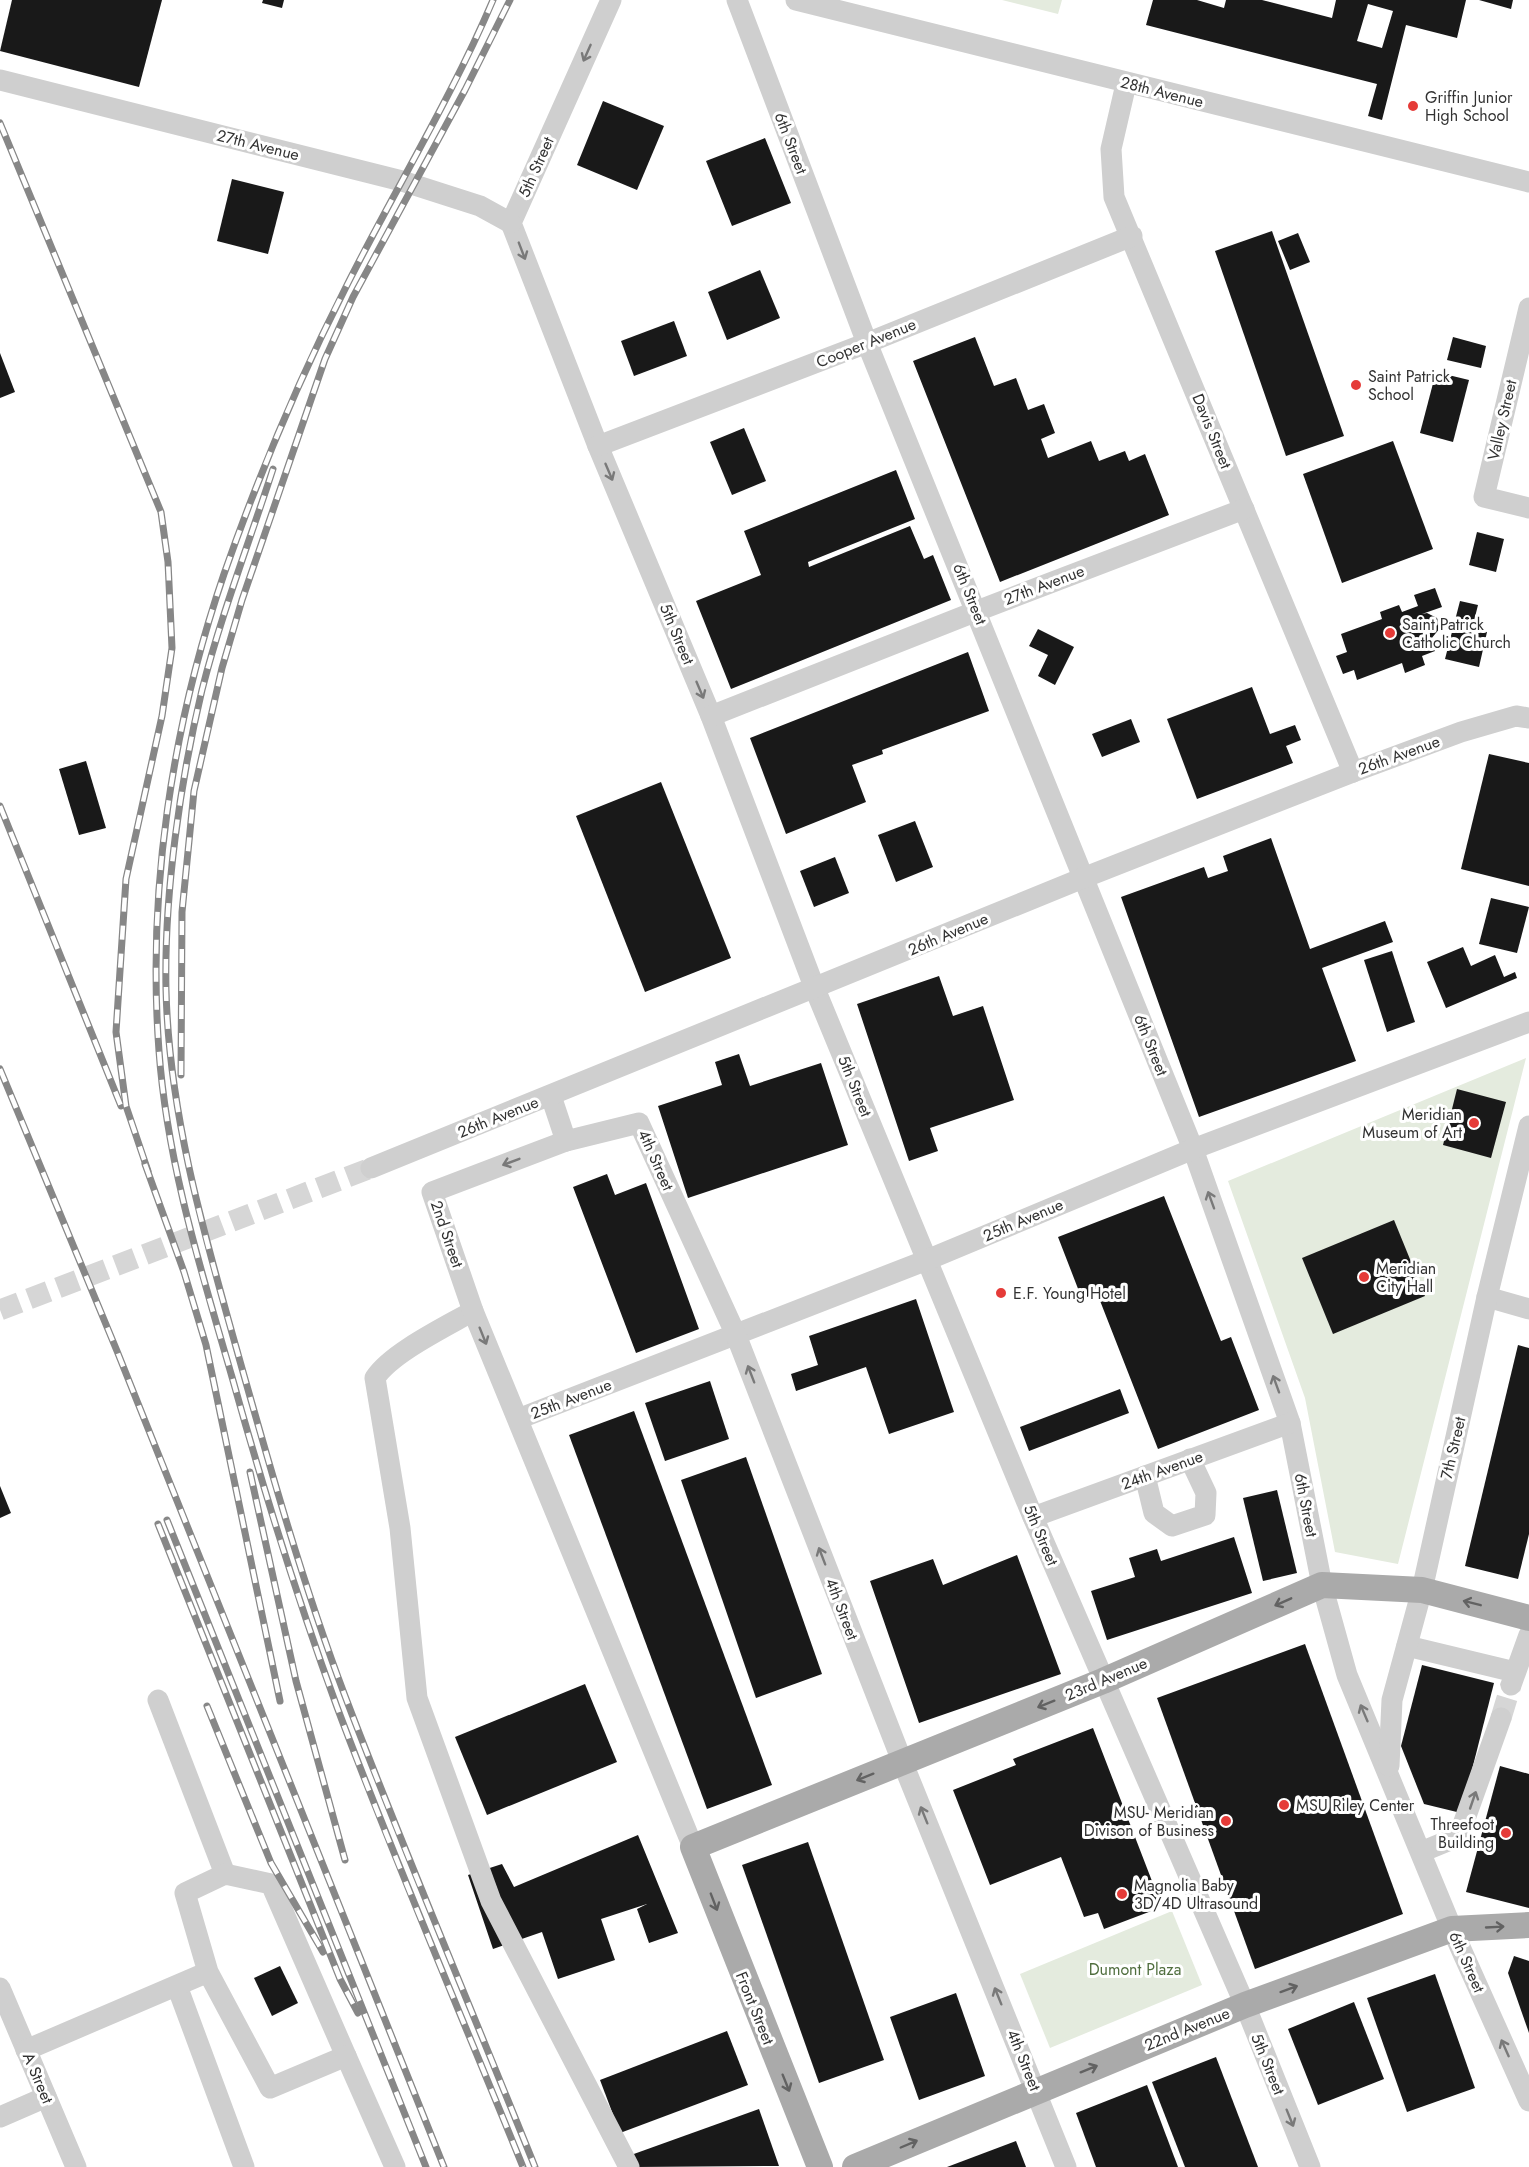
<svg xmlns="http://www.w3.org/2000/svg" width="1529" height="2167" font-family="Jost,sans-serif">
  <style>
    .green { fill: #e4ebde }
    .building { fill: #191919; fill-rule: evenodd }
    .lines { fill: none; stroke-linecap: round; stroke-linejoin: round }
    .minor-tunnel { stroke: #d6d6d6; stroke-width: 21; stroke-dasharray: 21 10; stroke-linecap: butt }
    .minor { stroke: #cfcfcf; stroke-width: 21 }
    .major { stroke: #aaa; stroke-width: 26 }
    .rail-casing { stroke: #878787; stroke-width: 7 }
    .rail { stroke: #fff; stroke-width: 4.5; stroke-dasharray: 14; stroke-linecap: butt }
    .oneway { stroke: #797979 }
    .oneway2 { stroke: #626262 }
    .poi-dot { fill: #e53b38; stroke: #fff; stroke-width: 2 }
    .labels { text-anchor: middle; dominant-baseline: central; stroke-width: 6; stroke-linejoin: round; paint-order: stroke }
    .street-label { font-size: 16px; fill: #323232; stroke: #fff }
    .poi-label { font-size: 16px; fill: #323232; stroke: #fff; text-anchor: start }
    .park-label { font-size: 16px; fill: #506e3e; stroke: #fff }
  </style>
  <rect width="100%" height="100%" fill="#fff"/>
  <g class="green">
    <path d="M1002 0H1062L1058 14Z"/>
    <path d="M1526 1058 1398 1564 1335 1552 1305 1398 1228 1181Z"/>
    <path d="M1172 1911 1202 1985 1050 2048 1020 1974Z"/>
  </g>
  <g class="building">
    <path d="M12 0H162L139 87 0 51Z"/>
    <path d="M263 0H284L282 8 262 3Z"/>
    <path d="M1153 0H1197L1224 8 1226 0H1262L1332 18 1336 0H1466L1457 38 1406 25 1382 120 1368 116 1377 84 1146 25ZM1368 4 1393 11 1382 48 1357 41Z"/>
    <path d="M1479 0H1513L1511 9Z"/>
    <path d="M603 101 664 126 637 190 577 165Z"/>
    <path d="M765 138 791 203 732 226 706 161Z"/>
    <path d="M232 179 284 192 268 254 217 241Z"/>
    <path d="M1272 231 1344 436 1286 456 1215 251Z"/>
    <path d="M1298 233 1310 262 1290 270 1278 241Z"/>
    <path d="M760 270 780 318 727 340 708 292Z"/>
    <path d="M674 321 687 356 634 376 621 341Z"/>
    <path d="M975 337 994 386 1016 378 1028 410 1044 404 1055 433 1041 439 1048 458 1091 441 1099 461 1125 451 1129 461 1145 454 1169 515 1000 582 913 361Z"/>
    <path d="M1453 337 1486 346 1481 368 1447 360Z"/>
    <path d="M0 353 15 392 0 398Z"/>
    <path d="M1436 372 1469 380 1453 442 1420 433Z"/>
    <path d="M744 428 766 481 732 495 710 442Z"/>
    <path d="M1393 441 1433 549 1342 583 1303 474Z"/>
    <path d="M896 470 915 519 808 562 809 567 910 526 924 559 933 555 951 600 731 689 696 601 761 575 744 531Z"/>
    <path d="M1477 532 1504 539 1496 572 1469 565Z"/>
    <path d="M1435 588 1442 607 1422 614 1427 613 1437 618 1440 628 1431 639 1435 651 1422 656 1425 665 1405 673 1402 663 1357 680 1354 670 1343 674 1336 656 1347 652 1341 634 1382 619 1380 612 1399 605 1402 612 1418 606 1414 595Z"/>
    <path d="M1460 601 1478 605 1472 629 1487 632 1479 667 1445 659Z"/>
    <path d="M1038 629 1074 647 1055 685 1038 676 1048 655 1029 646Z"/>
    <path d="M968 652 989 711 882 750 883 754 852 765 866 802 786 834 750 738Z"/>
    <path d="M1252 687 1270 734 1295 725 1301 740 1286 746 1293 763 1197 799 1167 719Z"/>
    <path d="M1131 719 1140 742 1102 757 1092 734Z"/>
    <path d="M1489 754 1529 763V886L1461 869Z"/>
    <path d="M86 761 106 828 79 835 59 769Z"/>
    <path d="M661 782 731 958 645 992 576 816Z"/>
    <path d="M915 821 933 867 896 882 878 835Z"/>
    <path d="M1271 838 1310 949 1385 921 1393 942 1322 968 1356 1061 1199 1117 1121 897 1204 867 1208 878 1228 871 1223 856Z"/>
    <path d="M835 857 849 893 814 907 800 871Z"/>
    <path d="M1491 898 1529 907 1517 953 1479 944Z"/>
    <path d="M1463 947 1471 966 1495 955 1504 977 1515 972 1517 978 1446 1008 1427 962Z"/>
    <path d="M1392 951 1415 1022 1387 1032 1364 960Z"/>
    <path d="M939 976 953 1016 983 1006 1014 1100 930 1128 938 1151 909 1161 857 1004Z"/>
    <path d="M739 1054 750 1086 821 1063 848 1145 688 1198 658 1106 722 1085 715 1062Z"/>
    <path d="M1457 1089 1506 1102 1491 1158 1443 1145Z"/>
    <path d="M607 1174 615 1195 646 1183 699 1329 636 1353 573 1187Z"/>
    <path d="M1164 1196 1221 1341 1231 1337 1259 1410 1158 1449 1097 1293 1082 1299 1058 1237Z"/>
    <path d="M1394 1220 1425 1296 1333 1334 1302 1258Z"/>
    <path d="M916 1299 954 1412 889 1434 866 1367 796 1391 791 1374 818 1365 809 1336Z"/>
    <path d="M1518 1345 1529 1348V1534L1518 1579 1465 1566Z"/>
    <path d="M710 1381 729 1439 665 1461 645 1403Z"/>
    <path d="M1120 1389 1129 1413 1029 1451 1020 1427Z"/>
    <path d="M634 1411 772 1785 707 1809 569 1435Z"/>
    <path d="M746 1457 822 1674 756 1698 681 1480Z"/>
    <path d="M0 1486 11 1513 0 1518Z"/>
    <path d="M1277 1490 1297 1573 1263 1581 1243 1498Z"/>
    <path d="M1234 1537 1252 1593 1107 1640 1091 1591 1135 1577 1129 1558 1157 1549 1161 1561Z"/>
    <path d="M1017 1555 1061 1674 919 1723 870 1581 933 1559 943 1585Z"/>
    <path d="M1305 1644 1403 1914 1255 1969 1157 1698Z"/>
    <path d="M1422 1665 1494 1683 1461 1813 1424 1804 1401 1746Z"/>
    <path d="M585 1684 617 1762 487 1815 455 1737Z"/>
    <path d="M1093 1728 1162 1907 1104 1929 1098 1913 1084 1917 1061 1857 990 1885 953 1790 1016 1765 1013 1759Z"/>
    <path d="M1500 1766 1529 1774V1908L1466 1892Z"/>
    <path d="M638 1835 678 1933 649 1943 637 1909 647 1904 601 1919 615 1960 558 1979 542 1932 493 1949 468 1875 502 1864 514 1887Z"/>
    <path d="M808 1842 884 2060 819 2083 742 1865Z"/>
    <path d="M1514 1956 1529 1961V2033L1508 1973Z"/>
    <path d="M280 1966 298 2003 272 2016 254 1978Z"/>
    <path d="M1435 1974 1475 2088 1407 2112 1367 1998Z"/>
    <path d="M956 1993 985 2076 919 2100 890 2017Z"/>
    <path d="M1354 2002 1384 2079 1318 2105 1288 2029Z"/>
    <path d="M727 2031 748 2085 620 2133 600 2080Z"/>
    <path d="M1216 2057 1258 2167H1185L1152 2082Z"/>
    <path d="M1147 2085 1178 2167H1096L1076 2113Z"/>
    <path d="M759 2109 779 2166 636 2167 631 2155Z"/>
    <path d="M1016 2141 1026 2167H947Z"/>
  </g>
  <g class="lines">
    <g class="minor-tunnel">
      <path d="M0 1310 371 1168"/>
      <path d="M1501 1718 1511 1685"/>
    </g>
    <g class="minor">
      <path d="M611 0 511 223 598 446 711 716 815 989 1033 1517 1245 2005 1310 2167"/>
      <path d="M737 0 867 343 1193 1149 1290 1423 1322 1585 1347 1675 1452 1929 1529 2101"/>
      <path d="M796 0 1529 182"/>
      <path d="M0 80 402 181 480 206 511 223"/>
      <path d="M1126 84 1111 149 1114 197 1353 772"/>
      <path d="M1529 308 1484 497 1529 508"/>
      <path d="M598 446 867 343 1132 236"/>
      <path d="M711 716 977 611 1244 509"/>
      <path d="M551 1096 566 1141"/>
      <path d="M371 1168 1083 878 1353 772 1461 732 1516 716 1529 718"/>
      <path d="M1487 1297 1529 1309"/>
      <path d="M473 1311C447 1326 391 1353 375 1378L400 1528 417 1698 491 1901 629 2167"/>
      <path d="M518 1419 927 1260 1193 1149 1529 1022"/>
      <path d="M1145 1476 1154 1513 1172 1526 1205 1515 1206 1493 1190 1459"/>
      <path d="M1033 1517 1290 1423"/>
      <path d="M1407 1646 1515 1672"/>
      <path d="M1511 1685 1529 1635"/>
      <path d="M158 1700 225 1874"/>
      <path d="M1389 1766 1392 1700 1422 1590 1487 1297 1529 1126"/>
      <path d="M693 1847 473 1311 432 1192 566 1141 639 1123 736 1335 902 1761 1066 2167"/>
      <path d="M1421 1852 1455 1838 1461 1830 1501 1718"/>
      <path d="M177 1986 244 2167"/>
      <path d="M0 1988 76 2167"/>
      <path d="M26 2050 208 1972 185 1893 225 1874 271 1884 346 2056 270 2088 208 1972"/>
      <path d="M346 2056 395 2167"/>
      <path d="M0 2117 46 2097"/>
    </g>
    <g class="major">
      <path d="M820 2167 693 1847 1103 1681 1322 1585 1422 1590 1529 1618"/>
      <path d="M855 2167 1245 2005 1452 1929 1529 1925"/>
    </g>
    <g class="rail-casing">
      <g id="rail">
        <path d="M493 0C451 99 394 191 346 287 299 379 258 477 224 574 172 726 147 890 159 1051 167 1163 201 1270 232 1377 263 1488 297 1598 337 1707 395 1862 461 2014 523 2167"/>
        <path d="M0 123 161 512 168 562 172 648 162 716 126 879 116 1032 126 1106 148 1171"/>
        <path d="M273 469C249 543 221 615 202 690 180 782 164 895 166 990 169 1113 203 1230 236 1347 269 1464 302 1582 345 1696 405 1854 472 2010 535 2167"/>
        <path d="M0 806 121 1106"/>
        <path d="M0 1069 117 1351 444 2167"/>
        <path d="M181 1075 182 912 194 791 222 668 242 600 325 359 353 297 465 90 510 0"/>
        <path d="M145 1164 184 1272 206 1345 280 1701"/>
        <path d="M250 1472 296 1681 345 1860"/>
        <path d="M167 1520 426 2167"/>
        <path d="M158 1524 340 1979 358 2013"/>
        <path d="M207 1706 271 1863 323 1952"/>
      </g>
    </g>
    <use href="#rail" class="rail"/>
  </g>
  <defs><path id="oneway-shaft" d="M-6 0H5M1.5-3L5.5 0L1.5 3" fill="none" stroke-width="1.6" stroke-linecap="round" stroke-linejoin="round" transform="scale(1.5)"/></defs>
  <g class="oneway">
    <use href="#oneway-shaft" transform="translate(587 53) rotate(114)"/>
    <use href="#oneway-shaft" transform="translate(522 251) rotate(69)"/>
    <use href="#oneway-shaft" transform="translate(609 472) rotate(67)"/>
    <use href="#oneway-shaft" transform="translate(700 690) rotate(67)"/>
    <use href="#oneway-shaft" transform="translate(511 1162) rotate(159)"/>
    <use href="#oneway-shaft" transform="translate(1211 1200) rotate(-110)"/>
    <use href="#oneway-shaft" transform="translate(483 1336) rotate(68)"/>
    <use href="#oneway-shaft" transform="translate(751 1374) rotate(-111)"/>
    <use href="#oneway-shaft" transform="translate(1276 1384) rotate(-110)"/>
    <use href="#oneway-shaft" transform="translate(822 1556) rotate(-111)"/>
    <use href="#oneway-shaft" transform="translate(1364 1713) rotate(-113)"/>
    <use href="#oneway-shaft" transform="translate(1473 1800) rotate(-71)"/>
    <use href="#oneway-shaft" transform="translate(924 1815) rotate(-112)"/>
    <use href="#oneway-shaft" transform="translate(998 1996) rotate(-112)"/>
    <use href="#oneway-shaft" transform="translate(1505 2048) rotate(-114)"/>
    <use href="#oneway-shaft" transform="translate(1290 2118) rotate(68)"/>
  </g>
  <g class="oneway2">
    <use href="#oneway-shaft" transform="translate(1283 1602) rotate(156)"/>
    <use href="#oneway-shaft" transform="translate(1472 1603) rotate(-166)"/>
    <use href="#oneway-shaft" transform="translate(1046 1704) rotate(158)"/>
    <use href="#oneway-shaft" transform="translate(865 1777) rotate(158)"/>
    <use href="#oneway-shaft" transform="translate(714 1902) rotate(69)"/>
    <use href="#oneway-shaft" transform="translate(1495 1927) rotate(-3)"/>
    <use href="#oneway-shaft" transform="translate(1289 1989) rotate(-20)"/>
    <use href="#oneway-shaft" transform="translate(1089 2069) rotate(-22)"/>
    <use href="#oneway-shaft" transform="translate(786 2083) rotate(68)"/>
    <use href="#oneway-shaft" transform="translate(909 2144) rotate(-23)"/>
  </g>
  <g class="poi-dot">
    <circle cx="1413" cy="106" r="6"/>
    <circle cx="1356" cy="385" r="6"/>
    <circle cx="1390" cy="633" r="6"/>
    <circle cx="1474" cy="1123" r="6"/>
    <circle cx="1364" cy="1277" r="6"/>
    <circle cx="1001" cy="1293" r="6"/>
    <circle cx="1284" cy="1805" r="6"/>
    <circle cx="1226" cy="1821" r="6"/>
    <circle cx="1506" cy="1833" r="6"/>
    <circle cx="1122" cy="1894" r="6"/>
  </g>
  <g class="labels">
    <g class="street-label">
      <text transform="translate(1162 92) rotate(14)">28th Avenue</text>
      <text transform="translate(791 143) rotate(69)">6th Street</text>
      <text transform="translate(258 145) rotate(14)">27th Avenue</text>
      <text transform="translate(536 167) rotate(-66)">5th Street</text>
      <text transform="translate(866 343) rotate(-22)">Cooper Avenue</text>
      <text transform="translate(1502 420) rotate(-77)">Valley Street</text>
      <text transform="translate(1212 431) rotate(68)">Davis Street</text>
      <text transform="translate(1044 585) rotate(-21)">27th Avenue</text>
      <text transform="translate(970 594) rotate(68)">6th Street</text>
      <text transform="translate(677 634) rotate(67)">5th Street</text>
      <text transform="translate(1399 755) rotate(-20)">26th Avenue</text>
      <text transform="translate(948 934) rotate(-23)">26th Avenue</text>
      <text transform="translate(1151 1045) rotate(68)">6th Street</text>
      <text transform="translate(855 1086) rotate(68)">5th Street</text>
      <text transform="translate(498 1117) rotate(-22)">26th Avenue</text>
      <text transform="translate(656 1160) rotate(66)">4th Street</text>
      <text transform="translate(1023 1220) rotate(-23)">25th Avenue</text>
      <text transform="translate(447 1234) rotate(71)">2nd Street</text>
      <text transform="translate(571 1399) rotate(-21)">25th Avenue</text>
      <text transform="translate(1453 1448) rotate(-77)">7th Street</text>
      <text transform="translate(1162 1470) rotate(-20)">24th Avenue</text>
      <text transform="translate(1306 1505) rotate(79)">6th Street</text>
      <text transform="translate(1041 1535) rotate(67)">5th Street</text>
      <text transform="translate(842 1609) rotate(69)">4th Street</text>
      <text transform="translate(1106 1679) rotate(-23)">23rd Avenue</text>
      <text transform="translate(1467 1962) rotate(66)">6th Street</text>
      <text transform="translate(755 2008) rotate(68)">Front Street</text>
      <text transform="translate(1187 2029) rotate(-22)">22nd Avenue</text>
      <text transform="translate(1024 2060) rotate(68)">4th Street</text>
      <text transform="translate(1268 2064) rotate(68)">5th Street</text>
      <text transform="translate(38 2078) rotate(67)">A Street</text>
    </g>
    <g class="poi-label">
      <text x="1425" y="97">Griffin Junior<tspan x="1425" dy="18">High School</tspan></text>
      <text x="1368" y="376">Saint Patrick<tspan x="1368" dy="18">School</tspan></text>
      <text x="1402" y="624">Saint Patrick<tspan x="1402" dy="18">Catholic Church</tspan></text>
      <text x="1462" y="1114" text-anchor="end">Meridian<tspan x="1462" dy="18">Museum of Art</tspan></text>
      <text x="1376" y="1268">Meridian<tspan x="1376" dy="18">City Hall</tspan></text>
      <text x="1013" y="1293">E.F. Young Hotel</text>
      <text x="1296" y="1805">MSU Riley Center</text>
      <text x="1214" y="1812" text-anchor="end">MSU- Meridian<tspan x="1214" dy="18">Divison of Business</tspan></text>
      <text x="1494" y="1824" text-anchor="end">Threefoot<tspan x="1494" dy="18">Building</tspan></text>
      <text x="1134" y="1885">Magnolia Baby<tspan x="1134" dy="18">3D/4D Ultrasound</tspan></text>
    </g>
    <g class="park-label">
      <text x="1135" y="1969">Dumont Plaza</text>
    </g>
  </g>
</svg>
